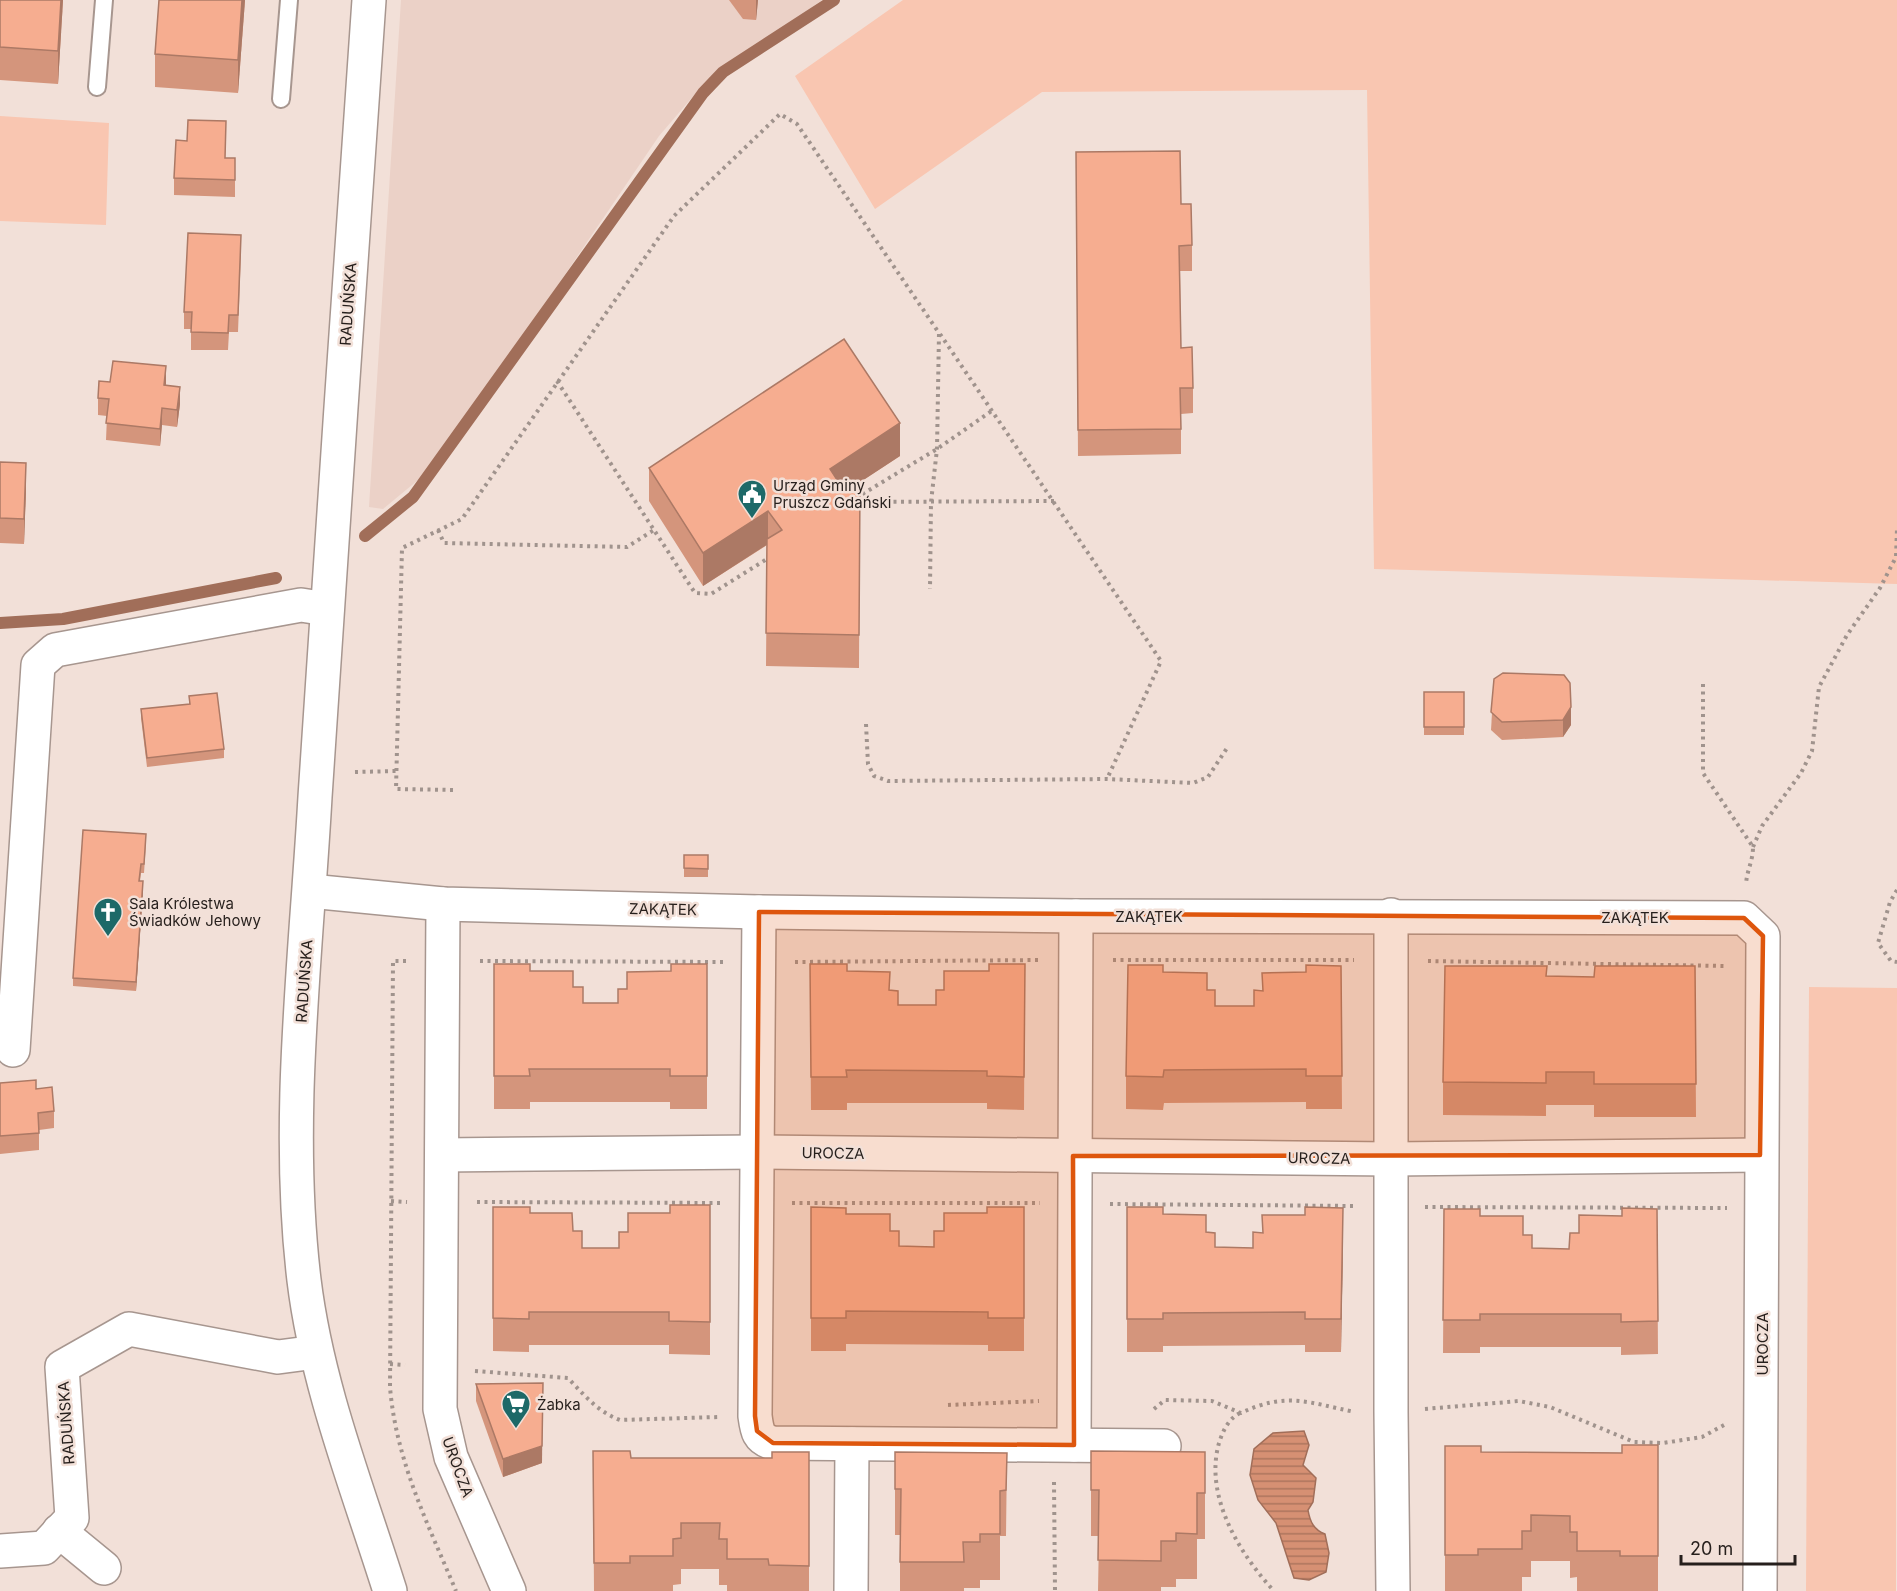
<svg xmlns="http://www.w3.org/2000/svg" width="1897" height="1591" font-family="Inter,sans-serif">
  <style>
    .built { fill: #ebd1c7 }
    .green { fill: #f9c6b1 }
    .water { fill: url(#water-rules); stroke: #a16e59; stroke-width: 1.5 }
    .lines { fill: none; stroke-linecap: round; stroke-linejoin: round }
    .stream { stroke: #a16e59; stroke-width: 12 }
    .service-casing { stroke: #a7968f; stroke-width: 20 }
    .minor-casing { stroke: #a7968f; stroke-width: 36 }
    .tertiary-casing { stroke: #a7968f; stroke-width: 36 }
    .path { stroke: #a0938d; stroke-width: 4; stroke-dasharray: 3 4.5; stroke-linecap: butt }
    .service { stroke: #fff; stroke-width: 16 }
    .minor { stroke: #fff; stroke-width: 33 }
    .tertiary { stroke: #fff; stroke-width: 33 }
    .wall { fill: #d4957c }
    .shaded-wall { fill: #ac7965 }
    .building { fill: #f6ad90; stroke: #ac7965; stroke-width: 1.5 }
    .marked { fill: #de560d; fill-opacity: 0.2; stroke: #de560d; stroke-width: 4.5; stroke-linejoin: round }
    .labels { text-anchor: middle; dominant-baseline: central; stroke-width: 5; stroke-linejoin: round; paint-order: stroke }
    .street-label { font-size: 15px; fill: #261f1c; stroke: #f2e0d8 }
    .poi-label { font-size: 15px; fill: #261f1c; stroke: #f2e0d8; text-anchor: start }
  </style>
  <defs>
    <pattern id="water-rules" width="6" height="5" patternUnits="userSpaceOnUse" patternTransform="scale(1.5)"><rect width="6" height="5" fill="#d69073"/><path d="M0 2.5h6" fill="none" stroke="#ad755e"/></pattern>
  </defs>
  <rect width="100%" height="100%" fill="#f2e0d8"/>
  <path class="built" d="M401 0H822L695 94 659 136 435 466 383 509 369 507Z"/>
  <g class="green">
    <path d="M903 0H1897V584L1374 569 1367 90 1042 92 875 209 795 76Z"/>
    <path d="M0 116 109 123 106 225 0 221Z"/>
    <path d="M1809 987 1897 988 1896 1591H1806Z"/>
  </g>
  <path class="water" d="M1304 1431 1309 1445 1303 1465 1316 1478 1313 1502 1308 1510C1310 1522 1314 1530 1325 1534L1329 1553 1326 1572 1309 1580 1294 1578 1276 1523 1258 1500 1250 1475 1254 1449 1273 1433Z"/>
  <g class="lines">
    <g class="stream">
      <path d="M365 536 413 497 703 93 723 72 834 0"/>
      <path d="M0 623 63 619 276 578"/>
    </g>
    <g class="service-casing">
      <g id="service">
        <path d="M97 87 104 0"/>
        <path d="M281 99 289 0"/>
      </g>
    </g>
    <g class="minor-casing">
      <g id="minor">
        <path d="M310 891 443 904 759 912 1076 916 1744 918 1763 936 1760 1591"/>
        <path d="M443 904 440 1409 451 1457 509 1591"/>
        <path d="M759 912 755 1416C757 1431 758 1439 773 1443L1164 1446"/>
        <path d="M1391 915V1412L1393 1591"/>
        <path d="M13 1050 38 665 55 650 301 605 327 609"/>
        <path d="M442 1155 756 1152 1392 1159 1760 1155"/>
        <path d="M1074 1445 1076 916"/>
        <path d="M59 1531 104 1568"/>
        <path d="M0 1551 44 1548 72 1518 62 1367 129 1329 278 1357 316 1352"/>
        <path d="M851 1591 852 1444"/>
      </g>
    </g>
    <g class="tertiary-casing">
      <path id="tertiary" d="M369 0C351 266 332 531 315 797 306 957 285 1121 304 1280 317 1387 358 1489 390 1591"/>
    </g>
    <g class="path">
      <path d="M940 334 1161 661 1107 779"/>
      <path d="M557 381 695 593 711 594 770 557"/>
      <path d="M856 498 937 449 993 410"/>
      <path d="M856 502 1055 501"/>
      <path d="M438 530 444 543 627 547 654 530"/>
      <path d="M1703 684V773L1753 847C1753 861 1747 870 1746 884"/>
      <path d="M866 724 868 764 874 776 888 781 1107 779 1193 783 1208 777 1227 748"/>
      <path d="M355 772 396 771"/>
      <path d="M453 790 396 789 402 548 462 519 674 216 780 114 797 124 939 333 937 449 931 502 930 589"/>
      <path d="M1753 847 1762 826 1801 773 1812 751 1819 687 1847 635 1880 588 1896 557 1897 529"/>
      <path d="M1897 890 1890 902 1878 943 1891 961 1897 962"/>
      <path d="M1113 960H1354"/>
      <path d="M406 961H393L390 1387C396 1461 428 1524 456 1591"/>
      <path d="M480 961 724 962"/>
      <path d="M1428 961 1726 966"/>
      <path d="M795 962 1039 960"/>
      <path d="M391 1201 407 1202"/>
      <path d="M477 1202 722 1203"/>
      <path d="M792 1203H1040"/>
      <path d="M1110 1204 1355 1206"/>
      <path d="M1425 1207 1727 1208"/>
      <path d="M390 1364 405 1365"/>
      <path d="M475 1371 568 1378C584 1395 598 1412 620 1420L719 1417"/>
      <path d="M948 1405 1039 1401"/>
      <path d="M1154 1409 1165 1400 1212 1401 1241 1413C1287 1391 1309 1403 1355 1412"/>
      <path d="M1425 1409 1519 1401 1550 1407 1634 1442 1663 1443 1702 1437 1724 1425"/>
      <path d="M1240 1413C1228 1419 1223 1431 1219 1443 1204 1496 1239 1553 1274 1591"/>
      <path d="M1054 1482 1055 1591"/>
    </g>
    <use href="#service" class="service"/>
    <use href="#minor" class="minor"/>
    <use href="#tertiary" class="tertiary"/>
  </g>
  <g class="wall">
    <path d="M0 0H63L58 84 0 80Z"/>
    <path d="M159 0H245L238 93 155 87V54Z"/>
    <path d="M729 0H758L756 20 743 19Z"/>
    <path d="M226 138 225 158H235V197L174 195V178L187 141Z"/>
    <path d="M1076 152 1181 204 1192 245V271H1180L1181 348 1193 388V413L1181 414V454L1078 456Z"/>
    <path d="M241 252 238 332H229L228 350H191V329H184V312Z"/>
    <path d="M166 385 180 404 177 427 162 425 160 446 106 440 107 416 98 415V398Z"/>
    <path d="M900 456 854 486H860L859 668 766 666 767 545 703 586 649 501V468Z"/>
    <path d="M0 462 26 488 24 544 0 543Z"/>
    <path d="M1494 679 1571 725 1563 737 1502 740 1491 730Z"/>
    <rect x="1424" y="692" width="40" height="43"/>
    <path d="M189 696 224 749V758L147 767 141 718V709L189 704Z"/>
    <path d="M146 843 144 873H141L140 881 143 890 136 991 73 986V978Z"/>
    <rect x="684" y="855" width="24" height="22"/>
    <path d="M494 964 530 971 573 987 583 1003H618L627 989 671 971 707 964V1109H670V1102H530V1109H494Z"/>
    <path d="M810 964 847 971 890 990 898 1005H936L944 990 989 971 1025 964 1024 1110 987 1109V1103H847V1110H811Z"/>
    <path d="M1341 966 1342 1109H1306V1102L1164 1103 1163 1110 1126 1109V1076L1163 972 1215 1006H1254L1262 990 1306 972Z"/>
    <path d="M1695 966 1696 1117H1594V1105H1546V1116L1443 1115V1082L1547 976 1594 977Z"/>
    <path d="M0 1083 36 1089 54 1111V1128L39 1130V1150L0 1154Z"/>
    <path d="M710 1205V1355L669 1354V1345H529V1352L493 1351V1207L530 1213 573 1231 582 1248H619L628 1232 670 1213Z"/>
    <path d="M811 1207 846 1214 890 1231 899 1246 934 1247 944 1231 987 1213 1024 1207V1351H988V1345L846 1344V1351H811Z"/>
    <path d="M1127 1207 1163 1214 1206 1232 1215 1247 1253 1248 1343 1241 1341 1352H1305V1345L1163 1346V1352H1127Z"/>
    <path d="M1444 1209 1480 1216 1523 1235 1532 1248 1569 1249 1579 1233 1622 1216 1657 1209 1658 1354 1621 1355V1347H1480V1353H1443Z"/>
    <path d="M476 1384 542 1463 503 1477 476 1401Z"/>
    <path d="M1658 1445V1591H1577V1577L1570 1578V1561H1531V1577H1522V1591H1445V1446L1481 1452 1622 1453Z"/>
    <path d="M593 1451 631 1458H772L809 1452V1591H727V1585H719V1569H681V1584L673 1585V1591H594Z"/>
    <path d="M1091 1451 1205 1452V1539H1197V1579H1176V1587H1161V1591H1098L1099 1536H1091Z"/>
    <path d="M895 1452 1007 1453 1006 1536H1000V1580H980V1588H964V1591H900V1535H895Z"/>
  </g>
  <g class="shaded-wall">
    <path d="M61 0H63L58 84V51Z"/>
    <path d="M242 0H245L238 93V60Z"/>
    <path d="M756 0H758L756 20Z"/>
    <path d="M166 366V384L164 403V385Z"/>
    <path d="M180 387V404L177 427V410Z"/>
    <path d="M162 408V425L160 446V429Z"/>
    <path d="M900 423V456L830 502V469Z"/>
    <path d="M26 463V488L24 544V519Z"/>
    <path d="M768 511V544L703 586V553Z"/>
    <path d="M1571 707V725L1563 737V720Z"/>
    <path d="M143 881V890L136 991V982Z"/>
    <path d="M1343 1208V1241L1341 1352V1319Z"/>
    <path d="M543 1383 542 1463 503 1477V1459Z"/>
  </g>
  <g class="building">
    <path d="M0 0H61L58 51 0 47Z"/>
    <path d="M159 0H242L238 60 155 54Z"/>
    <path d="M188 120 226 121 225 158H235V180L174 178 176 140 187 141Z"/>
    <path d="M1180 151 1181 204H1191L1192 245 1179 246 1181 348 1192 347 1193 388H1180L1181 429 1078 430 1076 152Z"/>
    <path d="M188 233 241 235 238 315H229L228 333 191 332 192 312H184Z"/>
    <path d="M844 339 900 423 830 469 843 489 846 486H860L859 635 766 633 767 539 782 530 768 511 703 553 649 468Z"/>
    <path d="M113 361 166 366 164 385 180 387 177 410 162 408 160 429 106 423 109 399 98 398 99 381 110 382Z"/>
    <path d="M0 462 26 463 24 519 0 518Z"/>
    <path d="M1503 673 1564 675 1570 683 1571 707 1563 720 1502 722 1491 712 1494 679Z"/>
    <rect x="1424" y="692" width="40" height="35"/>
    <path d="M217 693 224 749 147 758 141 709 190 704 189 696Z"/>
    <path d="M83 830 146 834 144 864H141L139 881H143L136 982 73 978Z"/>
    <path d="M684 855H708V869L684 868Z"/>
    <path d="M494 964H530V971H573V987H583V1003H618V989H627V972L671 971V964H707V1076H670V1069H529L530 1076H494Z"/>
    <path d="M810 964H847V971L890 972 889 990 898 991V1005H936V990H944V971H989V964H1025L1024 1077 987 1076V1071L846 1070 847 1077H811Z"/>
    <path d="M1128 965H1163V972L1207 973V990H1215V1006H1254V990L1263 991 1262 973 1306 972V965L1341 966 1342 1076H1306V1069L1164 1070 1163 1077 1126 1076Z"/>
    <path d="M1445 966H1547L1546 976 1594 977 1595 966H1695L1696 1084H1594V1072H1546V1083L1443 1082Z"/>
    <path d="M36 1080V1089L52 1087 54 1111 38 1113 39 1133 0 1136V1083Z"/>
    <path d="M670 1205H710V1322L669 1321V1312H529V1319L493 1318V1207H530V1213H572L573 1231H582V1248H619V1232H628V1213H670Z"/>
    <path d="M811 1207 846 1208V1214H890V1231H899V1246L934 1247V1231H944V1213H987V1207H1024V1318H988V1312L846 1311V1318H811Z"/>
    <path d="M1127 1207H1163V1214L1206 1215V1232L1215 1233V1247L1253 1248V1232L1263 1233 1262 1215H1305V1207L1343 1208 1341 1319H1305V1312L1163 1313V1319H1127Z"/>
    <path d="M1622 1208 1657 1209 1658 1321 1621 1322V1314H1480V1320H1443L1444 1209H1480V1216H1523V1235H1532V1248L1569 1249 1570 1233H1579V1215L1622 1216Z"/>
    <path d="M543 1383 542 1446 503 1459 476 1384Z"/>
    <path d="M1622 1445H1658V1556H1620V1551H1577V1532H1570V1516L1531 1515V1531H1522V1549H1478V1555H1445V1446H1481V1452L1622 1453Z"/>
    <path d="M593 1451H630L631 1458H772V1452H809V1566L769 1565 768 1559H727V1539H719L720 1523H681V1538L673 1539V1556H630V1563H594Z"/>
    <path d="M1091 1451 1205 1452V1493H1197V1534L1176 1533V1541H1161V1561L1098 1560 1099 1490H1091Z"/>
    <path d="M895 1452 1007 1453 1006 1490 1000 1491V1534H980V1542H963L964 1562H900L901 1489H895Z"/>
  </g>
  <path class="marked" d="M759 912 1744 918 1763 936 1760 1155 1073 1156 1074 1445 773 1443 757 1431 755 1416Z"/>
  <defs>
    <g id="civic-pin" transform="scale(1.5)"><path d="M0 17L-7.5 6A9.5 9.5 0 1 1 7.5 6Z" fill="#1d6968" stroke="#f2e0d8"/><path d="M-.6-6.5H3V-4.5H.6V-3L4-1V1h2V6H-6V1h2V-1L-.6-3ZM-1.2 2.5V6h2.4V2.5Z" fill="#fff"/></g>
    <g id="church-pin" transform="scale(1.5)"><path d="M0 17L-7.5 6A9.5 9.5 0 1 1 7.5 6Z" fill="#1d6968" stroke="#f2e0d8"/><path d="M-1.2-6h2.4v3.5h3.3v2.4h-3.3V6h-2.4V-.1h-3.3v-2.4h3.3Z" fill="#fff"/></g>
    <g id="supermarket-pin" transform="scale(1.5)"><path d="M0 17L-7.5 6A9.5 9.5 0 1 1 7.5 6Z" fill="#1d6968" stroke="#f2e0d8"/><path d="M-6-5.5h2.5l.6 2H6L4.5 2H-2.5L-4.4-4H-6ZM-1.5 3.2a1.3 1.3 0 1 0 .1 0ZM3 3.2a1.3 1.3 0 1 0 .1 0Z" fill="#fff"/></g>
  </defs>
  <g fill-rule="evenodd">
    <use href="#civic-pin" x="752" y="494"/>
    <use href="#church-pin" x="108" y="912"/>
    <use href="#supermarket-pin" x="516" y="1404"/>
  </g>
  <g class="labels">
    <g class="street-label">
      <text transform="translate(348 304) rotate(-86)">RADUŃSKA</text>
      <text transform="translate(663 909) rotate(1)">ZAKĄTEK</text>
      <text x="1149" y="916">ZAKĄTEK</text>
      <text x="1635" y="917">ZAKĄTEK</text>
      <text transform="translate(304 981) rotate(-86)">RADUŃSKA</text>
      <text transform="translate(833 1153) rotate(1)">UROCZA</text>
      <text transform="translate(1319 1158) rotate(1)">UROCZA</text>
      <text transform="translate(1762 1344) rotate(-90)">UROCZA</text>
      <text transform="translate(66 1423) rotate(-94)">RADUŃSKA</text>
      <text transform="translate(458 1467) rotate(70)">UROCZA</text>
    </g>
    <g class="poi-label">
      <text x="773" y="485">Urząd Gminy<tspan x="773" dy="17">Pruszcz Gdański</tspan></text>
      <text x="129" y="903">Sala Królestwa<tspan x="129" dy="17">Świadków Jehowy</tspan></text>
      <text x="537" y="1404">Żabka</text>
    </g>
  </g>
  <path d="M1681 1555v9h114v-9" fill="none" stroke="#261f1c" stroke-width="3"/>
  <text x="1690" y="1555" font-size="18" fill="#261f1c" stroke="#f2e0d8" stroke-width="4.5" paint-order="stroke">20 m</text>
</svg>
